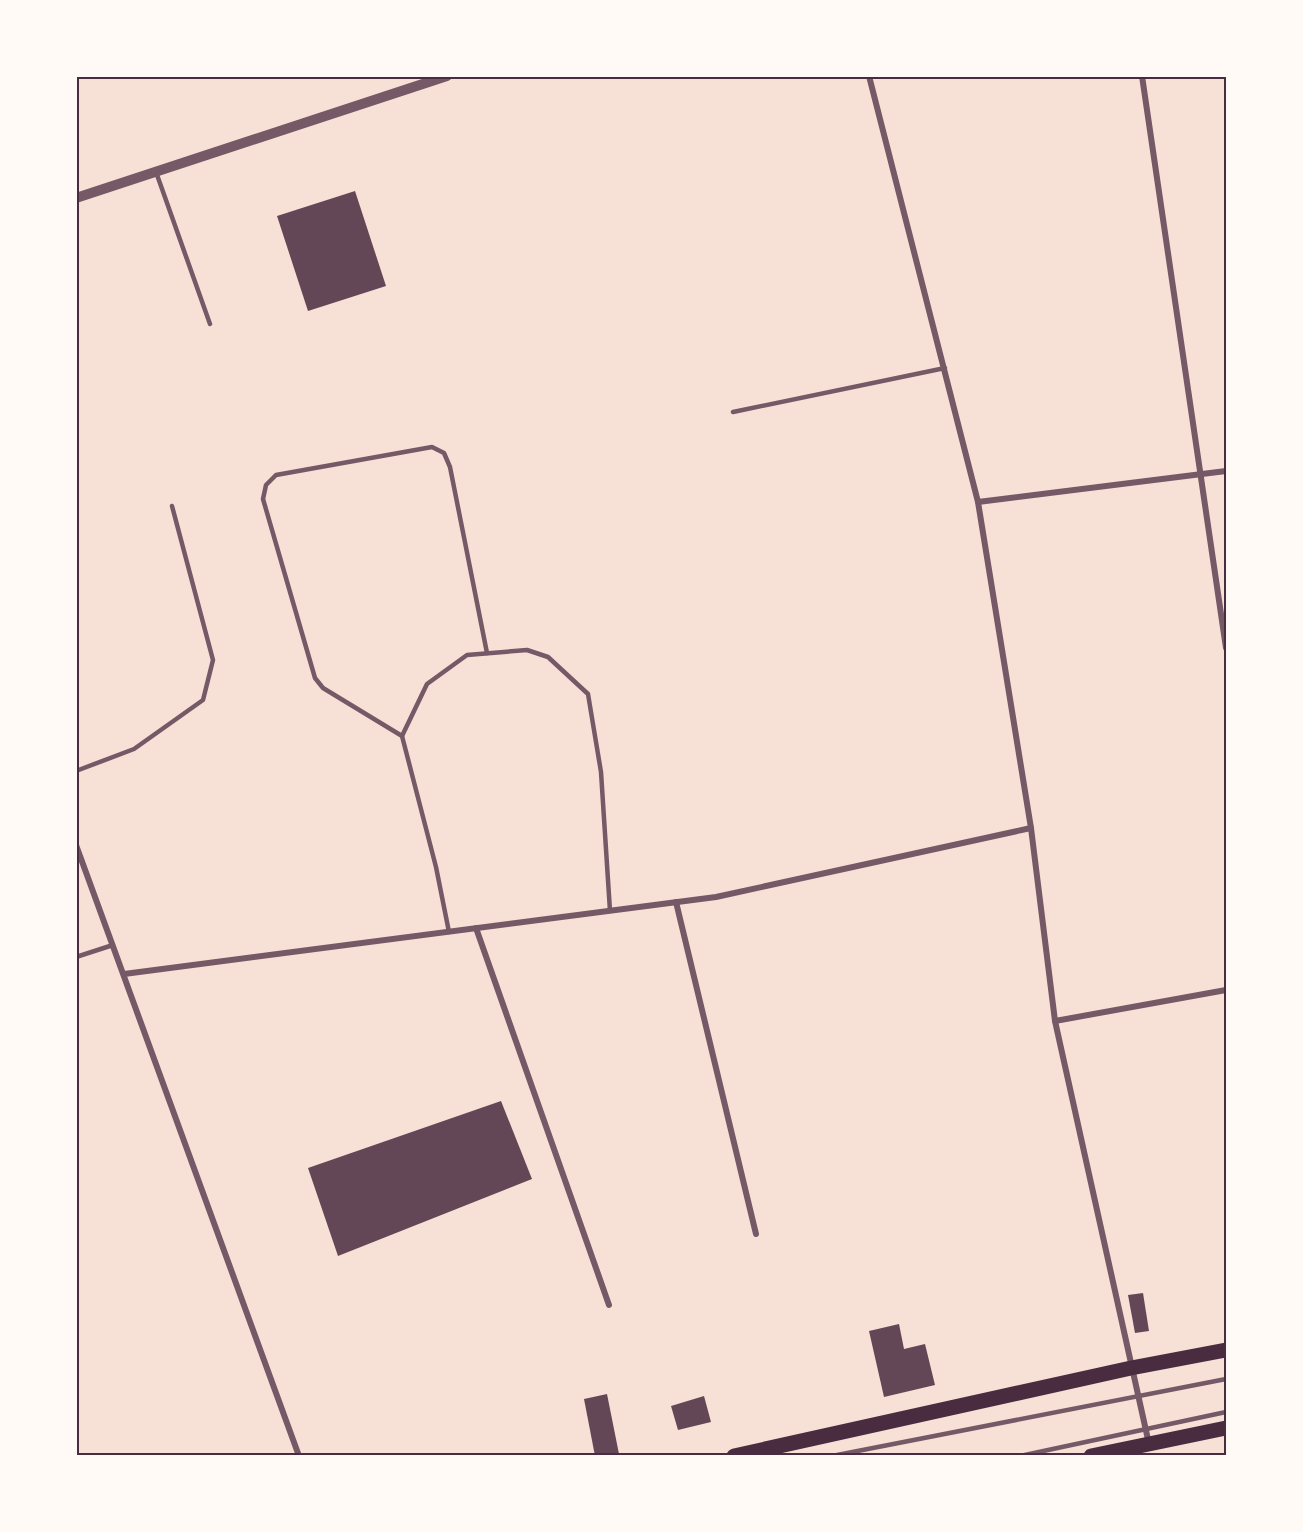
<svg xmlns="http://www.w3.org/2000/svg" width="1303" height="1532" font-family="Manrope,sans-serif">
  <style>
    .building { fill: #644757 }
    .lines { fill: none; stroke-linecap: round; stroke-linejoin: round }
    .service { stroke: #755966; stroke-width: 4.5 }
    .minor { stroke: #755966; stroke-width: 6 }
    .tertiary { stroke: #755966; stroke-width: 10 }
    .primary { stroke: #4a2c40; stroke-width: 15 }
    .neatline { fill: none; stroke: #4a2c40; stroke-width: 2 }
  </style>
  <rect width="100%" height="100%" fill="#f7e1d7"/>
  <g class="building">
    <path d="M355 191 386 286 308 311 277 216Z"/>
    <path d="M501 1101 532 1179 338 1256 308 1168Z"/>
    <path d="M1143 1293 1149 1331 1135 1333 1128 1295Z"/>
    <path d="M899 1324 904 1349 925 1344 935 1385 884 1397 869 1331Z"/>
    <path d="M607 1394 619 1454 595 1456 584 1399Z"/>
    <path d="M704 1396 711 1422 678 1430 671 1406Z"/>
  </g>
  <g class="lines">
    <g class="service">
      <path d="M156 172 210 324"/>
      <path d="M733 412 945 368"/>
      <path d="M402 736 427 684 467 655 527 650 548 657 588 694 601 772 610 911"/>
      <path d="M76 771 134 749 203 700 213 660 172 506"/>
      <path d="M449 932 436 867 402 736 323 688 315 678 263 499 266 485 276 475 432 447 444 453 450 467 487 653"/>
      <path d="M76 957 113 945"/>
      <path d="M832 1456 1226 1379"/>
      <path d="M1020 1456 1226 1412"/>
    </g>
    <g class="minor">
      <path d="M869 76 978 502 1031 828 1055 1021 1149 1444"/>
      <path d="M1142 76 1226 648"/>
      <path d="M978 502 1226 471"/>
      <path d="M76 845 299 1456"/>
      <path d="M676 902 756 1234"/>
      <path d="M476 928 609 1305"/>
      <path d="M124 974 716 897 1031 828"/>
      <path d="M1055 1021 1226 990"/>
    </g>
    <path class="tertiary" d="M76 198 447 76"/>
    <g class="primary">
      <path d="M734 1456 1131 1368 1226 1350"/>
      <path d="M1091 1456 1226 1428"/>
    </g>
  </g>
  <rect width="1303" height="1532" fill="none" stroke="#fffaf5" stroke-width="156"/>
  <rect x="78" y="78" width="1147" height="1376" class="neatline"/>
</svg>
